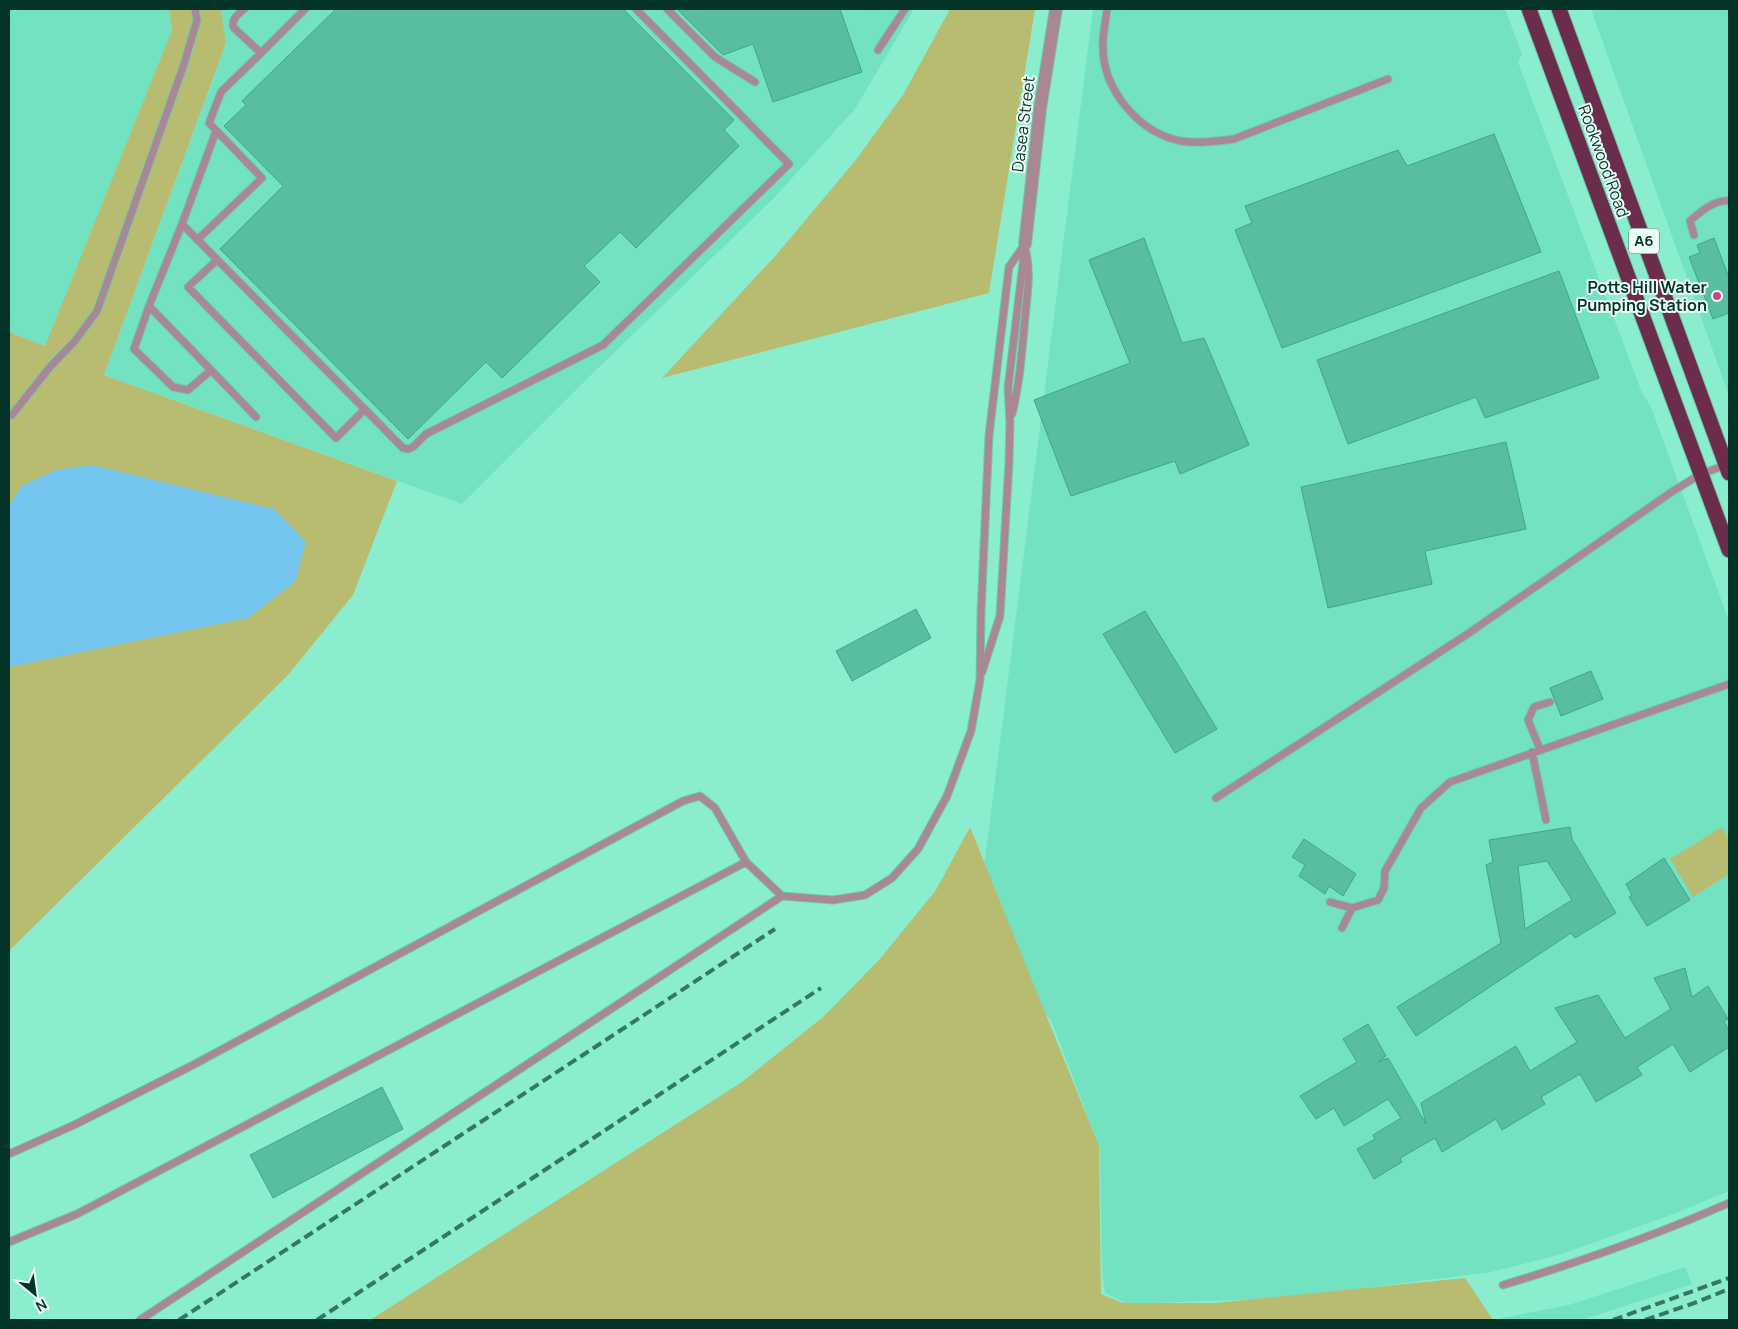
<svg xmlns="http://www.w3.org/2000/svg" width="1738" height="1329" viewBox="0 0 1738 1329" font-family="Manrope,sans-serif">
	<rect width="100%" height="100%" fill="#8aeece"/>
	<path fill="#72e2c1" d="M 9,9 L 169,9 L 172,30 L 45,346 L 9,332 Z
		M 221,9 L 914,9 L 855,109 L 774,198 L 594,372 L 462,504 L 104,375 L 226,44 Z
		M 1093,9 L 1505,9 L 1522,54 L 1518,62 L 1642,393 L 1651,407 L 1729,621 L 1729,1191 L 1676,1213 L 1562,1254 L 1491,1272 L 1286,1298 L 1128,1304 L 1105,1293 L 1102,1271 L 1100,1149 L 1051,1020 L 976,931 Z
		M 1591,9 L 1729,9 L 1729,396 Z
		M 1685,1267 L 1692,1284 L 1582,1320 L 1492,1320 L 1569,1305 Z"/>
	<path fill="#b7bc71" d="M 169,9 L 221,9 L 226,43 L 104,375 L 397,481 L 353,595 L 288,675 L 9,951 L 9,332 L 45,346 L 172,30 Z
		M 950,9 L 1035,9 L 989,293 L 662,378 L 777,254 L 855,161 L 903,95 Z
		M 970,827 L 1099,1146 L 1101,1294 L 1123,1303 L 1215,1303 L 1465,1278 L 1493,1320 L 370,1320 L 742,1082 L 823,1017 L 879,960 L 936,890 Z
		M 1722,827 L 1729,840 L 1729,874 L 1693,897 L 1670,859 Z"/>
	<path fill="#73c5ed" d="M 92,465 L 274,509 L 306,542 L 295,582 L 248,618 L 9,667 L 9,506 L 21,486 L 56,470 Z"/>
	<path fill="#59bea1" stroke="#3ea689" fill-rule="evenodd" d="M 336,9 L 623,9 L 734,120 L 724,130 L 739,146 L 636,248 L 620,232 L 584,266 L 600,282 L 502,378 L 486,362 L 408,439 L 220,249 L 283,186 L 224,126 L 246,105 L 242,101 Z
		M 677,9 L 840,9 L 862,72 L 773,102 L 753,44 L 723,55 Z
		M 1494,134 L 1541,252 L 1282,348 L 1235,230 L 1252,223 L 1245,206 L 1398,150 L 1407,166 Z
		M 1144,238 L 1182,343 L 1204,338 L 1249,445 L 1180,474 L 1175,461 L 1071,496 L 1034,400 L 1130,363 L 1089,260 Z
		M 1714,238 L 1729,278 L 1729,313 L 1713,319 L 1689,257 L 1700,253 L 1697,245 Z
		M 1559,271 L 1599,378 L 1485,418 L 1476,397 L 1348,444 L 1317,360 Z
		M 1506,442 L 1526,529 L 1425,551 L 1432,584 L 1328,608 L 1301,487 Z
		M 916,609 L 931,638 L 852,681 L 836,651 Z
		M 1145,611 L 1217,729 L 1175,753 L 1103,634 Z
		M 1591,671 L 1603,699 L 1561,716 L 1550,688 Z
		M 1570,827 L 1572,839 L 1616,913 L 1575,938 L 1571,933 L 1416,1036 L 1397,1007 L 1501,943 L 1486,865 L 1493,862 L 1489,840 ZM 1547,861 L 1572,900 L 1525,929 L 1518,866 Z
		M 1304,839 L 1356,874 L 1343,896 L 1329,886 L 1325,894 L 1299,876 L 1305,865 L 1292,857 Z
		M 1664,858 L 1690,900 L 1647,926 L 1629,897 L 1632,895 L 1626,884 Z
		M 1685,968 L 1692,997 L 1708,986 L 1728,1019 L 1724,1021 L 1729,1031 L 1729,1047 L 1690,1072 L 1673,1044 L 1637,1067 L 1642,1075 L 1596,1102 L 1580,1074 L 1541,1097 L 1545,1104 L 1502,1130 L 1496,1119 L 1442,1152 L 1435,1138 L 1400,1158 L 1402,1162 L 1374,1179 L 1357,1149 L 1375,1139 L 1373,1135 L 1401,1118 L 1388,1099 L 1344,1126 L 1334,1108 L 1316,1119 L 1300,1096 L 1357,1062 L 1343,1039 L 1368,1024 L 1386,1056 L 1378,1062 L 1388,1058 L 1426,1124 L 1421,1103 L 1516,1046 L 1530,1071 L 1577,1042 L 1555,1008 L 1598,995 L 1625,1038 L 1671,1009 L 1654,978 Z
		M 382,1087 L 403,1129 L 273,1198 L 250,1155 Z"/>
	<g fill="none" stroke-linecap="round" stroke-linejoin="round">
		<defs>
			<path id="lane" d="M 244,9 C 239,14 230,19 234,28 L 261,53 L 305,9
				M 667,9 L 715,57 L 755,82
				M 1107,9 C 1106,21 1102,35 1103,47 C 1103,90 1139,133 1181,141 C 1198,144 1217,141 1234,139 L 1388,79
				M 878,50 L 905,9
				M 216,131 L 182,224 L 403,448 L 408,449 L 413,447 L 426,434 L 603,345 L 789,164 L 636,9
				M 1694,235 L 1690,221 C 1700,212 1715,199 1729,201
				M 197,240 L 262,178 L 209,123 L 221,92 L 261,53
				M 217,260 L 188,287 L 336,438 L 365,409
				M 149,306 L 211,370 L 188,390 L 173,387 L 134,349 L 149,306 L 182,224
				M 211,370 L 256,417
				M 1012,414 C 1020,382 1022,350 1025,318 C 1027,295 1031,274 1026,252
				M 12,415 L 49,368 L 74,342 L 97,311 L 184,64 L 197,20 L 195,9
				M 982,672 L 1000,616 L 1009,462 L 1010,422 L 1008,388 L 1025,247
				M 1540,749 L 1528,720 L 1534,707 L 1550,702
				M 1532,752 L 1546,820
				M 1216,798 L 1469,633 L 1673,491 L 1701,474 L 1726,465
				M 1330,902 L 1352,908
				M 1342,928 L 1352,908 L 1378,900 L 1384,888 L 1385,871 L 1421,808 L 1450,782 L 1729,684
				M 9,1154 L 74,1125 L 193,1065 L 683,801 L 700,796 L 715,808 L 746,862
				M 9,1242 L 77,1214 L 746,862 L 782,896
				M 1503,1285 C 1580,1262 1656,1235 1729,1203
				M 140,1320 L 782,896 L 833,900 L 865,895 L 892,878 L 918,849 L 947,796 L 971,731 L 980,680 L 981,612 L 989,435 L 1009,267 L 1025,244"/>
			<path id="street" d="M 1025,244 L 1040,109 L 1056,9"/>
			<path id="highway" d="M 1529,9 L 1729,550
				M 1559,9 L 1729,473"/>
		</defs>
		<use href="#lane" stroke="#6fc9ad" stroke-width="9"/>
		<use href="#street" stroke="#6fc9ad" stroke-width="14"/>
		<use href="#highway" stroke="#6fc9ad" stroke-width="17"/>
		<use href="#lane" stroke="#a98795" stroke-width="7"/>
		<use href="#street" stroke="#a98795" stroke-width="12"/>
		<use href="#highway" stroke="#6c2c4c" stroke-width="15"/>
		<path stroke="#347763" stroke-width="4" stroke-dasharray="10 5" stroke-linecap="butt" d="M 179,1320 L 775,929
			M 317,1320 L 821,988
			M 1613,1320 L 1729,1278
			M 1645,1320 L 1697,1302 L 1729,1289"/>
	</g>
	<circle fill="#c9458a" stroke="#ebfdf6" stroke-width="2" cx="1717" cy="296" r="5"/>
	<g text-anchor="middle" stroke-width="4" stroke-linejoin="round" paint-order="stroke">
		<rect fill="#ebfdf6" stroke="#497065" stroke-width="1" x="1629" y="228.5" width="30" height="25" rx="4"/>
		<g font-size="15" font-weight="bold" fill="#043327">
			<text x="1644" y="246">A6</text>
		</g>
		<g font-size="16" fill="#043327" stroke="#ebfdf6">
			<text transform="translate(1023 124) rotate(-83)" y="6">Dasea Street</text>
			<text transform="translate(1604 161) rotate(70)" y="6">Rookwood Road</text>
		</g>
		<g font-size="16" font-weight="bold" fill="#043327" stroke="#ebfdf6" text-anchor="end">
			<text x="1707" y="293">Potts Hill Water<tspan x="1707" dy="18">Pumping Station</tspan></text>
		</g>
	</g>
	<rect width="1738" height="1329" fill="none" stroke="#043327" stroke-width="20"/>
	<g transform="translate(35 1294) rotate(151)" stroke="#ebfdf6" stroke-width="4" paint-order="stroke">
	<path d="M0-4L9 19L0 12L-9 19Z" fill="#043327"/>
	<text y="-8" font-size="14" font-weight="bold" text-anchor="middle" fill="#043327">N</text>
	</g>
</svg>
